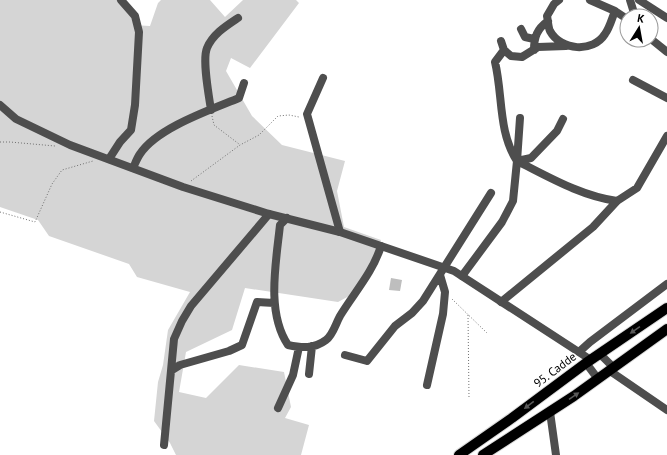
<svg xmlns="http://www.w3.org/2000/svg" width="667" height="455" viewBox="0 0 667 455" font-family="'PT Sans',sans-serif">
	<rect width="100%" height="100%" fill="#fff"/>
	<path fill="#d5d5d5" d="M 0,0 L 124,0 L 134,11 L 133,25 L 150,26 L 158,3 L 161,0 L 210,0 L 225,17 L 243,0 L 296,0 L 299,3 L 250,68 L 231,58 L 226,71 L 252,116 L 282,145 L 345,161 L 337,191 L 344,227 L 381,240 L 374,258 L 351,295 L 338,302 L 245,288 L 232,330 L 186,352 L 179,392 L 206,398 L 239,365 L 284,372 L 291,407 L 285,418 L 309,425 L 301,455 L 176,455 L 170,443 L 154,421 L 158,382 L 163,365 L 168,330 L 190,292 L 137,277 L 129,264 L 49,236 L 38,220 L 0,207 Z"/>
	<path fill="#bebebe" d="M 391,278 L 402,280 L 400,291 L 389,290 Z"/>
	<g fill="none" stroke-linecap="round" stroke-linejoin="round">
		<defs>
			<path id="primary" d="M 459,455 L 512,418 L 586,363 L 667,308
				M 483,455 L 574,396 L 667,329"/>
		</defs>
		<use href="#primary" stroke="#dbdbdb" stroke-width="12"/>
		<path stroke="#707070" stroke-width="1" stroke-dasharray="1 2" stroke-linecap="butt" d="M 212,116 L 214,125 L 239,144
			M 0,142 L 10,142 L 55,146
			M 191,181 L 240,145 L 259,135 L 278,116 L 289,115 L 299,117
			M 0,212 L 35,222 L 52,184 L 62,170 L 93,161
			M 452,299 L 487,333
			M 468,315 L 469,398"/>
		<path stroke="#4e4e4e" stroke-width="8" d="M 559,0 L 554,4 L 547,16 C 548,20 548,27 550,31 C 561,51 593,53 605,34 C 610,27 612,18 615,11
			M 590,0 L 615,11 L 627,19
			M 630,0 L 635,16
			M 639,0 L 667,18
			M 521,29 L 525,37 L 534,39
			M 651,39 L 667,52
			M 501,41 L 504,50 L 511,56 L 522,57 L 538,47 L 566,46
			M 504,50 L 495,62 C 503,95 498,132 517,161
			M 534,50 C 534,37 537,29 548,21
			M 323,78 L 307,114 L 340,232
			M 633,80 L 667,98
			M 211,110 C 209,96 202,60 207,48 C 213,34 226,26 238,18
			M 109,159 L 120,142 L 131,130 L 135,105 L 139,32 L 135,16 L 121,0
			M 517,161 L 531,158 L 557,131 L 563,119
			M 517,161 L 520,118
			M 133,168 C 135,164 137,158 140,154 C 157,128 210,110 239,98 L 244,83
			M 287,218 L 280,225 C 276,263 266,312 288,345 C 302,348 314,349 326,340 C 333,335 336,323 340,316 C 354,293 373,272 381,246
			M 462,276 L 502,222 L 513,201 L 517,161 C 549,177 581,196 617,201
			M 501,302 L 593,227 L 617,201 L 637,188 L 667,136
			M 580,351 L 590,342 L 667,284
			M 345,355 L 367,361 L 395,326 L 412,313 L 423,301 L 491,193
			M 172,370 L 180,365 L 229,351 L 242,345 L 257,302 L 274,303
			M 610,371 L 667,410
			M 309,374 L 312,346
			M 427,385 L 443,314 L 445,292 L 440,275
			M 278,408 L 293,375 L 299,347
			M 550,412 L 556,455
			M 164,445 L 174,339 L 182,321 L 191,306 L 269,214"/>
		<path stroke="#4e4e4e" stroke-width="8" d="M 0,105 L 16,119 L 70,145 L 183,187 L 269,214 L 340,232 L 454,271 L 591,360
			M 600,354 L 614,368
			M 586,363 L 598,379"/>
		<use href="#primary" stroke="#000" stroke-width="10"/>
	</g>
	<defs><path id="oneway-solid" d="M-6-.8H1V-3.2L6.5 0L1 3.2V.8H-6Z"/></defs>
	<g fill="#595959">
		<use href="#oneway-solid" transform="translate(635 330) rotate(145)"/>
		<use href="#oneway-solid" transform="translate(574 396) rotate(-34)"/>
		<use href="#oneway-solid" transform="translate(529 405) rotate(143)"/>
	</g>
	<g text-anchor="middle" stroke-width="3" stroke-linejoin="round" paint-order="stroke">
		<g font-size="12" fill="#000" stroke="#fff">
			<text transform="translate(555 370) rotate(-37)" y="4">95. Cadde</text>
		</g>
	</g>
	<g transform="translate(639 28) rotate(11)"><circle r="19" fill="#ffffff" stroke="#999999"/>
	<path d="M0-3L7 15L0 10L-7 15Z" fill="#000000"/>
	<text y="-6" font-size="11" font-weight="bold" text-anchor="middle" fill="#000000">K</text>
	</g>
</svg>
